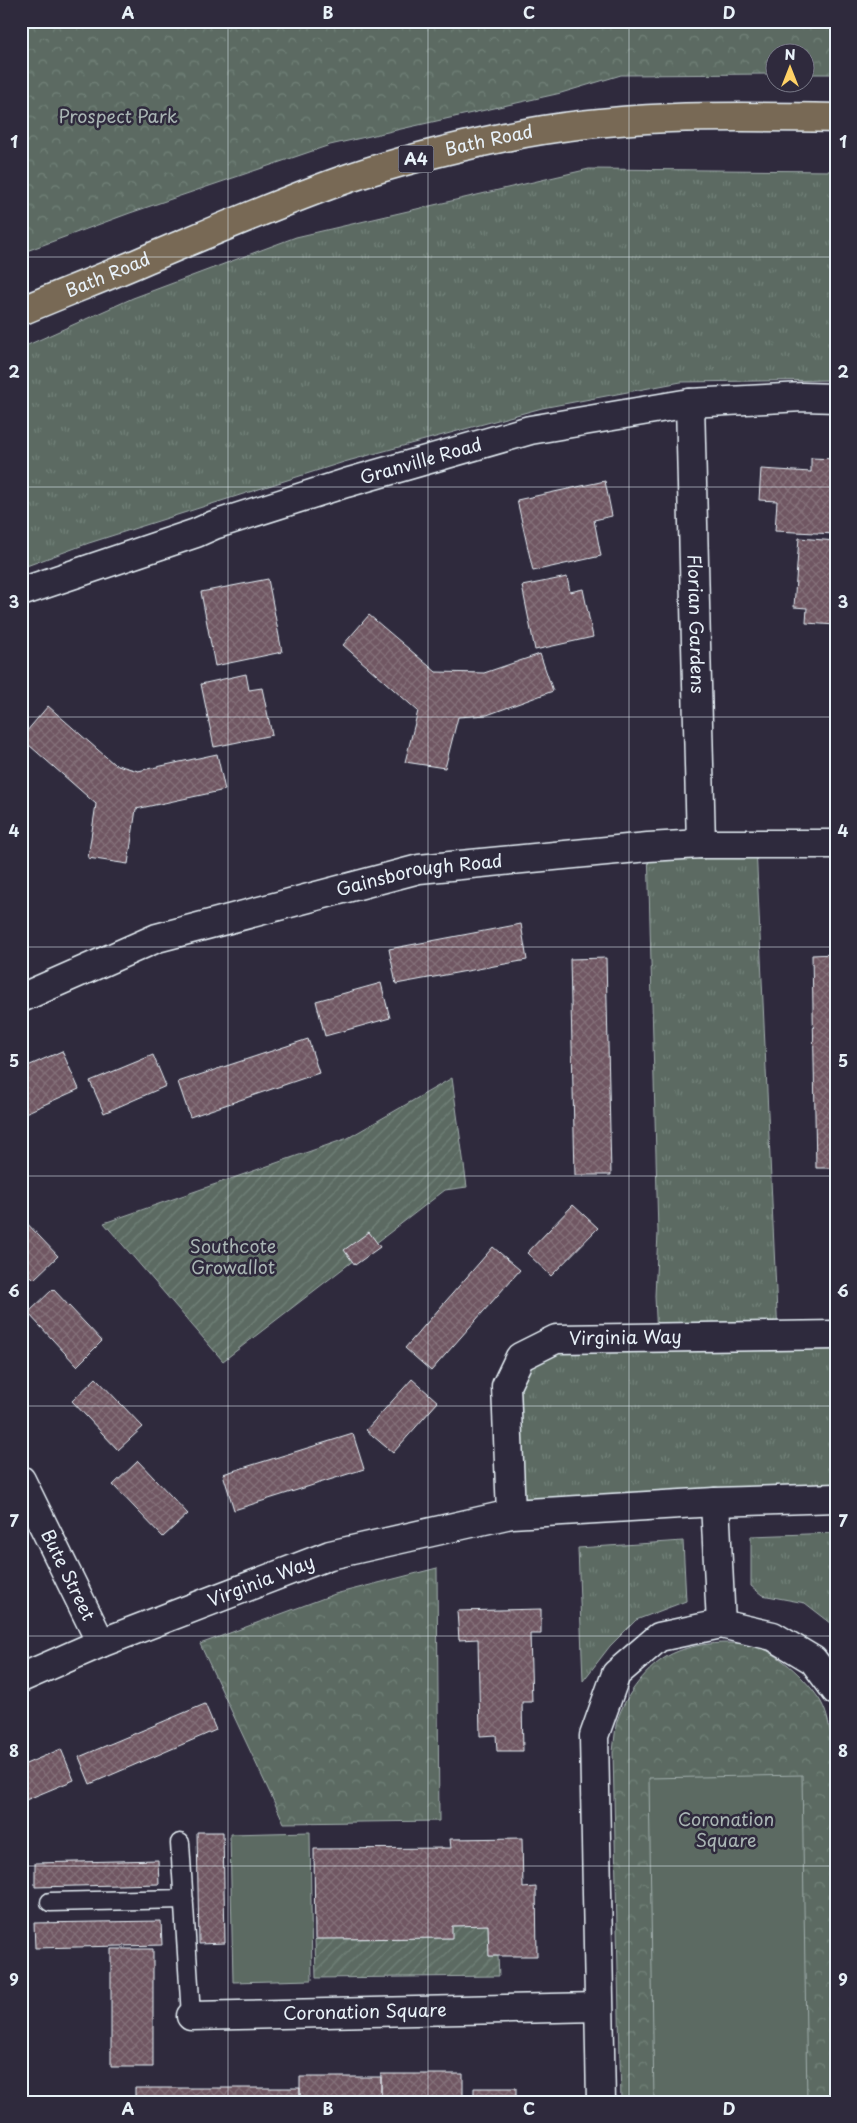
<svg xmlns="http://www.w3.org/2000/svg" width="857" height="2123" viewBox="0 0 857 2123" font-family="'Playpen Sans',sans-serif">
	<defs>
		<pattern id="grass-tufts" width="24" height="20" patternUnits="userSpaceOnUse" patternTransform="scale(1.25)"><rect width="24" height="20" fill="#5b6b62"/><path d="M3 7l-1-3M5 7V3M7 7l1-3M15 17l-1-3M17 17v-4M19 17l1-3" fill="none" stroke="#738179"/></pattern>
		<pattern id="park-crowns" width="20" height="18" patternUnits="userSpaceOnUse" patternTransform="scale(1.25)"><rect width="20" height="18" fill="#5b6b62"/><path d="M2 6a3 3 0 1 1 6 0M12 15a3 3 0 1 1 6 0" fill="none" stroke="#738179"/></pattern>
		<pattern id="garden-furrows" width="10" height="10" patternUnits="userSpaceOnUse" patternTransform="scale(1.25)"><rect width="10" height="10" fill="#5b6b62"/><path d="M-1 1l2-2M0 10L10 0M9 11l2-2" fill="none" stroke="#738179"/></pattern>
		<pattern id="building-cross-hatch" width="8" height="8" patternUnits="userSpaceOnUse" patternTransform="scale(1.25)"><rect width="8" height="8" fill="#6f5762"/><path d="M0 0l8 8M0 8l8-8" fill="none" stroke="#847079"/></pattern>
	</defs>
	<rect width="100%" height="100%" fill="#2f2a3d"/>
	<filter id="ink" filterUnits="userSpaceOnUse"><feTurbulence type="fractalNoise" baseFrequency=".02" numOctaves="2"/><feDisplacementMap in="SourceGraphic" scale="10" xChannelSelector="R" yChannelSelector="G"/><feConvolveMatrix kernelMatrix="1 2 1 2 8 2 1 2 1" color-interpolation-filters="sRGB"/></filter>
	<g filter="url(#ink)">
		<path fill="url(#grass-tufts)" stroke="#a2aead" d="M 589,169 L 836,171 L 836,380 L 681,382 L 542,408 L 344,462 L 89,543 L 21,568 L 21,348 L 133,298 L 296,237 Z
			M 756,846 L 778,1336 L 836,1335 L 836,1498 L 511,1514 L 520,1357 L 657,1338 L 655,1296 L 658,1233 L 648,847 Z
			M 836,1533 L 836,1627 L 805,1603 L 762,1595 L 751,1586 L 751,1536 Z
			M 683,1541 L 686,1601 L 636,1620 L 610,1646 L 583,1681 L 578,1548 Z"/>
		<path fill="url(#park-crowns)" stroke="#a2aead" d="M 21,21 L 836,21 L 836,74 L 805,74 L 804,52 L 774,52 L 774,74 L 621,75 L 561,93 L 330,145 L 130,213 L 21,253 Z
			M 437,1568 L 439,1821 L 284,1823 L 200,1644 L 335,1594 Z
			M 722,1643 C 734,1643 747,1643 759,1647 C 781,1655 809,1682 821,1702 C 835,1726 833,1775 834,1803 C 838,1902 836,2002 836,2102 L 621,2102 L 613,1752 C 614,1743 615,1734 616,1725 C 622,1700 644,1670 666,1657 C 683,1647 702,1644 722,1643 Z"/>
		<path fill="url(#garden-furrows)" stroke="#a2aead" d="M 452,1078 L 467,1187 L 445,1190 L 223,1361 L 104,1223 L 348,1138 Z
			M 488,1925 L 489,1956 L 498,1956 L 499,1976 L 316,1978 L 315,1939 L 451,1938 L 452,1926 Z"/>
		<path fill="#5b6b62" stroke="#a2aead" d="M 802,1775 L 807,2102 L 654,2102 L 649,1778 Z
			M 310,1832 L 312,1980 L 233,1982 L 230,1834 Z"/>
		<path fill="url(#building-cross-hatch)" stroke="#e8f1f8" d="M 811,458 L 836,459 L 836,534 L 775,531 L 777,501 L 759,500 L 761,469 L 811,472 Z
			M 605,481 L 612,516 L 594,520 L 601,556 L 533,571 L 517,500 Z
			M 799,538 L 836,541 L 836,625 L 806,623 L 807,608 L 794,607 Z
			M 567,577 L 570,592 L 583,589 L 593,637 L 535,650 L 522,586 Z
			M 268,579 L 282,652 L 215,666 L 201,592 Z
			M 369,615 L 436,672 L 484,673 L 540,654 L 553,691 L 487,715 L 458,717 L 445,768 L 405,762 L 418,711 L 343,645 Z
			M 246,674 L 249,690 L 262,688 L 272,735 L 214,747 L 201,684 Z
			M 48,706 L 114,764 L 138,771 L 217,754 L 225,790 L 136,809 L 128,864 L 88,858 L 96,804 L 21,738 Z
			M 521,924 L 527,960 L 396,984 L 389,949 Z
			M 836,954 L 836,1168 L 816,1168 L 812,955 Z
			M 606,958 L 611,1175 L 575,1175 L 570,959 Z
			M 381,983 L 390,1018 L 325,1036 L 316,1001 Z
			M 308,1039 L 319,1073 L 190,1117 L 178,1082 Z
			M 62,1051 L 79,1089 L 21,1115 L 21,1069 Z
			M 153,1055 L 166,1086 L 104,1113 L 90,1081 Z
			M 573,1205 L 598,1228 L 551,1276 L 527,1253 Z
			M 21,1217 L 58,1256 L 34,1279 L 21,1266 Z
			M 369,1232 L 380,1247 L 355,1265 L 344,1250 Z
			M 493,1247 L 520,1270 L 431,1371 L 405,1348 Z
			M 53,1289 L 102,1341 L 77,1366 L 28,1313 Z
			M 96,1378 L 143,1427 L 118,1450 L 72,1401 Z
			M 412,1379 L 438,1402 L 393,1453 L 366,1430 Z
			M 353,1434 L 364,1469 L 234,1510 L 223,1474 Z
			M 138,1461 L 188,1514 L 163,1537 L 113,1485 Z
			M 541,1609 L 541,1634 L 530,1634 L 532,1702 L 522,1702 L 523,1751 L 497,1751 L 496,1735 L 480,1736 L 478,1639 L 459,1640 L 457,1611 Z
			M 205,1704 L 216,1730 L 90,1784 L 79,1757 Z
			M 61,1749 L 74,1780 L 21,1802 L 21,1766 Z
			M 197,1832 L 223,1832 L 225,1943 L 199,1944 Z
			M 522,1838 L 523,1888 L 536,1887 L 537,1956 L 489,1956 L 488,1925 L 452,1926 L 452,1938 L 315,1939 L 314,1849 L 451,1848 L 450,1839 Z
			M 158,1860 L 159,1884 L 35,1887 L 35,1863 Z
			M 161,1921 L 162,1945 L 35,1948 L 34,1923 Z
			M 111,1949 L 153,1949 L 153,2067 L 111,2067 Z
			M 381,2074 L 463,2074 L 463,2102 L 381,2102 Z
			M 300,2077 L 381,2077 L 381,2102 L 300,2102 Z
			M 135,2088 L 300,2088 L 300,2102 L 135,2102 Z
			M 474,2088 L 516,2088 L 516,2102 L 474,2102 Z"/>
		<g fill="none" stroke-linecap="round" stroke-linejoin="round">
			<defs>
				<path id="lane" d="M 180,1843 L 191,2016
					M 50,1902 L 184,1899"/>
				<g id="street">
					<path id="s1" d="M 690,403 L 701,844"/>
					<path id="s2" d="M 21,592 L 196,533 L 214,525 L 346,483 L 530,430 L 690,403 L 803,397 L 836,398"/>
					<path id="s3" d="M 21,998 L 157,938 L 419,869 L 648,847 L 701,844 L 836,844"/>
					<path id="s4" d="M 21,1480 L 101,1643"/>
					<path d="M 715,1502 L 721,1624"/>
					<path id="s5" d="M 511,1514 L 506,1386 L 520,1357 L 556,1339 L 836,1335"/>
					<path id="s6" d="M 21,1678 L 101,1643 L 330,1555 L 511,1514 L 715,1502 L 836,1498"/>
					<path id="s7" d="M 191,2016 L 598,2007"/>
					<path d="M 601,2102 L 594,1736 L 616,1674 L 659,1637 L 721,1624 L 773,1636 L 813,1660 L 836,1691"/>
				</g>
				<g id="primary">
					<path id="s8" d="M 21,311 C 63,293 106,277 147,259 C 214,231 280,202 349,178 C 399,161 453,148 505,137 C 613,114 726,116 836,118"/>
				</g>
			</defs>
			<use href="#lane" stroke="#e8f1f8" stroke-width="21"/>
			<use href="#street" stroke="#e8f1f8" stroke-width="31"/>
			<use href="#primary" stroke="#e8f1f8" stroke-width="31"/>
			<use href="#lane" stroke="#2f2a3d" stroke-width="18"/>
			<use href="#street" stroke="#2f2a3d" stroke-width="28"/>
			<use href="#primary" stroke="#786954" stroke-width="28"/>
		</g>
	</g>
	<path fill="none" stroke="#e8f1f8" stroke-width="1" stroke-opacity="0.55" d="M 228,21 L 228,2102M 428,21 L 428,2102M 629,21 L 629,2102M 21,257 L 836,257M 21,487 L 836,487M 21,717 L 836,717M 21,947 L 836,947M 21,1176 L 836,1176M 21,1406 L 836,1406M 21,1636 L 836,1636M 21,1866 L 836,1866"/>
	<g text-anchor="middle" stroke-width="5" stroke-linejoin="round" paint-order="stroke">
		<rect fill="#2f2a3d" stroke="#b0b5c0" stroke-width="1" x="398.5" y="145.5" width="35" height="27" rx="4"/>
		<g font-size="16" font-weight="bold" fill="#e8f1f8">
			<text x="416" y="165">A4</text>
		</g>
		<g font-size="18" fill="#a9b5b4" stroke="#2f2a3d">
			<text x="118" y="123">Prospect Park</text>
			<text x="233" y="1253">Southcote<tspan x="233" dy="21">Growallot</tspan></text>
			<text x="726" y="1826">Coronation<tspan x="726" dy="21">Square</tspan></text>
		</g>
		<g font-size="18" fill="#e8f1f8" stroke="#2f2a3d">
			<text dy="6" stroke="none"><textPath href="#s8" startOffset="499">Bath Road</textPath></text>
			<text dy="6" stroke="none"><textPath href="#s8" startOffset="94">Bath Road</textPath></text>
			<text dy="6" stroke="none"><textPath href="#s2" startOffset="421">Granville Road</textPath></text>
			<text dy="6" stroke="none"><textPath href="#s1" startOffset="221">Florian Gardens</textPath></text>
			<text dy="6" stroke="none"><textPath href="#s3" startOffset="419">Gainsborough Road</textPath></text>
			<text dy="6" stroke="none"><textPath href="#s5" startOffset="270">Virginia Way</textPath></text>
			<text dy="6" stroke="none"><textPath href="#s4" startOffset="106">Bute Street</textPath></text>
			<text dy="6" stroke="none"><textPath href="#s6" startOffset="259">Virginia Way</textPath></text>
			<text dy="6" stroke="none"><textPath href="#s7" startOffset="174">Coronation Square</textPath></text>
		</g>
	</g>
	<rect width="857" height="2123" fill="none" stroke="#2f2a3d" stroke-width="55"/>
	<g transform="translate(790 68)"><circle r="24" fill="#2f2a3d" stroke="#797a88"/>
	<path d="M0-4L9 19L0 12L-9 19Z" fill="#ffd166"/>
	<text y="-8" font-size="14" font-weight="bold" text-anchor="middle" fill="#e8f1f8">N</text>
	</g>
	<rect x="28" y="28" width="802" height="2068" fill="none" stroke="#e8f1f8" stroke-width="2"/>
	<g font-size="16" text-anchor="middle" font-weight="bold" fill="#e8f1f8">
		<text x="128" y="19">A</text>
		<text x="328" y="19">B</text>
		<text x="529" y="19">C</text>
		<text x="729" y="19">D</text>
		<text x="14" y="148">1</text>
		<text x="843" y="148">1</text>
		<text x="14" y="378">2</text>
		<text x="843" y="378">2</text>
		<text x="14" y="608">3</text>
		<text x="843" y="608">3</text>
		<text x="14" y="837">4</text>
		<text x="843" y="837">4</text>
		<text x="14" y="1067">5</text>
		<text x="843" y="1067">5</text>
		<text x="14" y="1297">6</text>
		<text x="843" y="1297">6</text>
		<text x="14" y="1527">7</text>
		<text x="843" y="1527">7</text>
		<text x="14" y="1757">8</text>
		<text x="843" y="1757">8</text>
		<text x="14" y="1986">9</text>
		<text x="843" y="1986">9</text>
		<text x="128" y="2115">A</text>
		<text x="328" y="2115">B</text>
		<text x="529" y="2115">C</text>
		<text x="729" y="2115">D</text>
	</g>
</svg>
